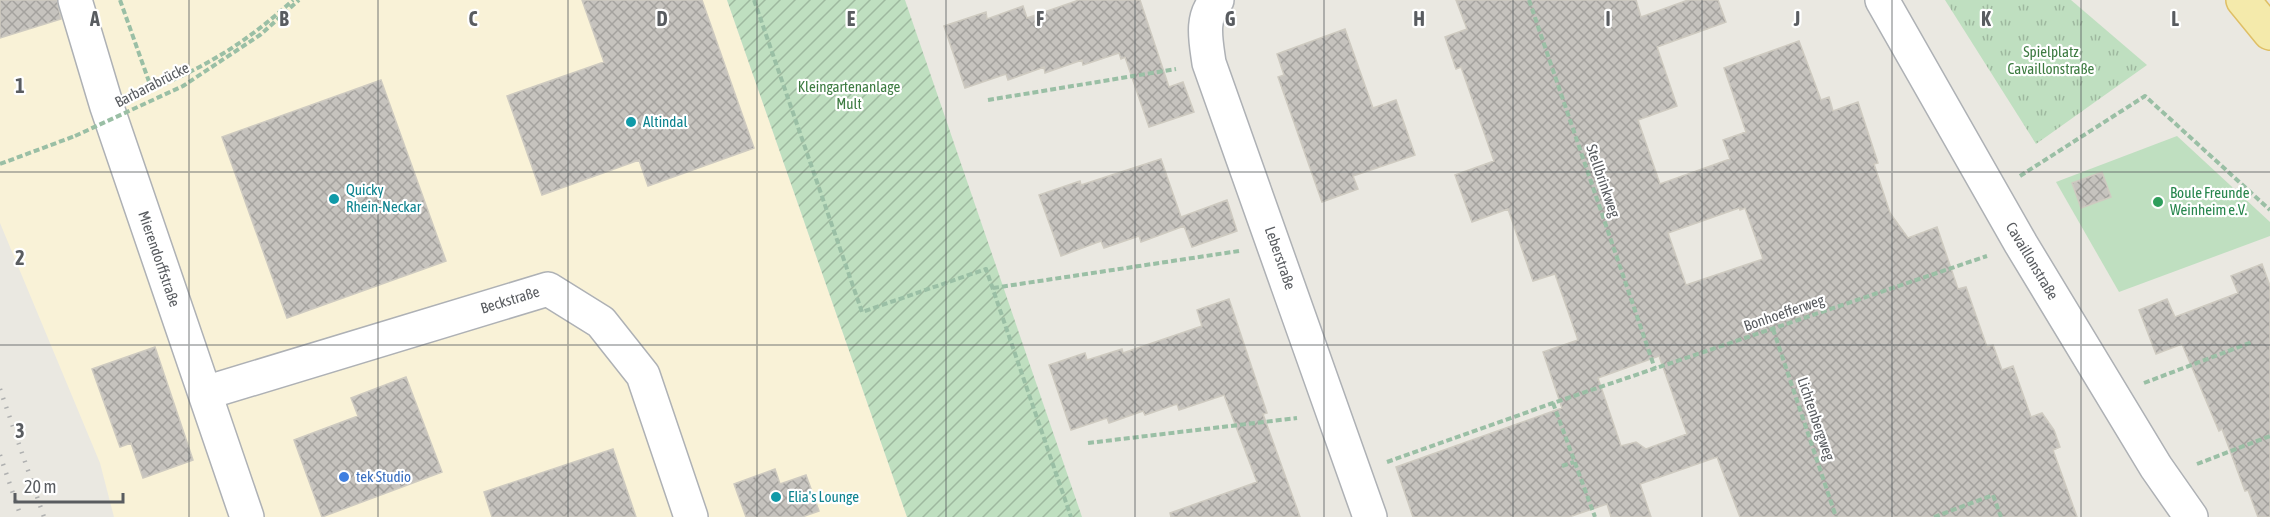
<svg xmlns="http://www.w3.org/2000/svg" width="2270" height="517" viewBox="0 0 2270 517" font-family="'Asap Condensed',sans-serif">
	<defs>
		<pattern id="grass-tufts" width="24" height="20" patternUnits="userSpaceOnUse" patternTransform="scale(1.5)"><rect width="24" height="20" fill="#bfdfc0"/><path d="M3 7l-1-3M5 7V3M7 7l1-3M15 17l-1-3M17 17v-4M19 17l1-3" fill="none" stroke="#9eb89f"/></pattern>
		<pattern id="garden-furrows" width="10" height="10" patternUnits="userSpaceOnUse" patternTransform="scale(1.5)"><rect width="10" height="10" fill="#bfdfc0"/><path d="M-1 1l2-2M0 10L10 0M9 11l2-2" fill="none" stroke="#9eb89f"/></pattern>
		<pattern id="building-cross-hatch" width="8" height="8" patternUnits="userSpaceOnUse" patternTransform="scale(1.5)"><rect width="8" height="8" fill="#c6c3be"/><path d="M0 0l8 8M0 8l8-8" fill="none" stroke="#a4a29e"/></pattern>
	</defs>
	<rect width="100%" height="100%" fill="#eae8e1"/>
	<path fill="#f9f2d7" d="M 0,0 L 727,0 L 907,517 L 114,517 L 100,463 L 0,223 Z"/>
	<path fill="url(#grass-tufts)" d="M 1945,0 L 2071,0 L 2147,65 L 2036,144 Z"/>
	<path fill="url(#garden-furrows)" d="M 727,0 L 905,0 L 1082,517 L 907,517 Z"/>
	<path fill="#bfdfc0" d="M 2177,136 L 2270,222 L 2270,236 L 2119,292 L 2056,182 Z"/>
	<path fill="url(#building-cross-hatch)" stroke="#cecac0" stroke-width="1.5" fill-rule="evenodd" d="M 0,0 L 57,0 L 61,19 L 0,38 Z
		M 582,0 L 702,0 L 754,148 L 648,186 L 639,160 L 542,195 L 507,96 L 604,62 Z
		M 1079,0 L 1140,0 L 1169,87 L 1183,82 L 1194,112 L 1149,127 L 1125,57 L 1121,59 L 1119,53 L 1083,65 L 1082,60 L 1045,73 L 1044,67 L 1008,80 L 1006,74 L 965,88 L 944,26 L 986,12 L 987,19 L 1023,6 L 1027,18 Z
		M 1456,0 L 1636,0 L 1641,17 L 1688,0 L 1718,0 L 1726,22 L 1657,47 L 1677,106 L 1638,120 L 1660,184 L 1730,159 L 1723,140 L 1746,132 L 1724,68 L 1799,41 L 1821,100 L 1829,97 L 1833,111 L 1858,102 L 1878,163 L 1874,164 L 1890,213 L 1908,238 L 1937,227 L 1958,289 L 1966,287 L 1987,347 L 1993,345 L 2002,370 L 2013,366 L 2031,417 L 2042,413 L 2054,430 L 2060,447 L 2053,450 L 2077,517 L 1740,517 L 1717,457 L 1640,484 L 1651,517 L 1611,517 L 1607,504 L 1569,517 L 1413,517 L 1396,467 L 1562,408 L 1543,352 L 1578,340 L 1555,274 L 1533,281 L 1508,209 L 1472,222 L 1455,175 L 1494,161 L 1461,67 L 1456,69 L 1445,37 L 1467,29 ZM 1739,208 L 1740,210 L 1745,208 L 1763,259 L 1686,285 L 1668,233 ZM 1659,356 L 1687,434 L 1646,449 L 1636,442 L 1621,446 L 1598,378 Z
		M 1345,29 L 1373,108 L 1396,100 L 1415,155 L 1353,176 L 1358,189 L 1322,202 L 1278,77 L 1284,75 L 1277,54 Z
		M 381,80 L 446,261 L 287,318 L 222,137 Z
		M 1161,159 L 1181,217 L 1227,200 L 1237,231 L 1192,247 L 1184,226 L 1141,242 L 1139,236 L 1104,248 L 1101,241 L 1061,256 L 1039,195 L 1080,181 L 1081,185 Z
		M 2102,172 L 2111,197 L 2081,208 L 2072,183 Z
		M 2262,264 L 2270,286 L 2270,517 L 2258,517 L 2248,490 L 2245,491 L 2222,429 L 2219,431 L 2182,344 L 2156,354 L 2139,310 L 2167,299 L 2175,317 L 2238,293 L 2231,276 Z
		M 1229,299 L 1267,413 L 1263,414 L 1300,517 L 1171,517 L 1170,513 L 1257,482 L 1224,395 L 1179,410 L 1177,404 L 1145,415 L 1143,411 L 1109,423 L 1107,418 L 1071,430 L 1049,365 L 1085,353 L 1087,360 L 1122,349 L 1123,353 L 1202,326 L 1197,310 Z
		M 155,347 L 193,460 L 143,478 L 131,443 L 120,447 L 92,369 Z
		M 406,377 L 442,472 L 322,517 L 294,440 L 358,416 L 351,398 Z
		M 613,449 L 636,517 L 492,517 L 484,492 Z
		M 775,469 L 780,484 L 806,475 L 819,511 L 802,517 L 746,517 L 734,484 Z"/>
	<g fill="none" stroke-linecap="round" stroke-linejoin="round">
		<defs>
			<path id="street" d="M 75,0 L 107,107 L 247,517
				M 1217,0 C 1200,17 1206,41 1209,63 L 1370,517
				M 1882,0 L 2021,244 L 2156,467 L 2191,517
				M 205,393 L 548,289 L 601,322 L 643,375 L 691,517"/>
			<path id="primary" d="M 2243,0 L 2270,33"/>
		</defs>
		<use href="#street" stroke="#aeb1b5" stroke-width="36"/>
		<use href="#primary" stroke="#dfbf65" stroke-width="36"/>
		<path stroke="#9abfa5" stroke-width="4" stroke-dasharray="6 3" stroke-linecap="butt" d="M 120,0 L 152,90
			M 754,0 L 862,312 L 986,269 L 1071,517
			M 1529,0 L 1655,369
			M 139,94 C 201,70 244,45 293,0
			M 988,100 L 1176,69
			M 0,164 L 75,136
			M 2020,176 L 2145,96 L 2270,210
			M 993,288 L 1239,251
			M 1773,329 L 1836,517
			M 2144,383 L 2252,342
			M 1553,403 L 1595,517
			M 1088,443 L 1297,418
			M 1387,462 L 1553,403 L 1987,256
			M 2197,464 L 2270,436
			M 1562,466 L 1574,462
			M 1934,517 L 1993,495 L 2001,517"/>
		<use href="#street" stroke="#fff" stroke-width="33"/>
		<use href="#primary" stroke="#f4eaab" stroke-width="33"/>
		<path stroke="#afb0b0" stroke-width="4.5" stroke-dasharray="1.5 8" stroke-linecap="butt" d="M 0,389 L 44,517
			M 0,455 L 21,517"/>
		<path stroke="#9abfa5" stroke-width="4" stroke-dasharray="6 3" stroke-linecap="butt" d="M 75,136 L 183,86 L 260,35 L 299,0"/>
	</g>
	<path fill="none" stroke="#595c60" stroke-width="1.5" stroke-opacity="0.55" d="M 189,0 L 189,517M 378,0 L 378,517M 568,0 L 568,517M 757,0 L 757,517M 946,0 L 946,517M 1135,0 L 1135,517M 1324,0 L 1324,517M 1513,0 L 1513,517M 1702,0 L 1702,517M 1892,0 L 1892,517M 2081,0 L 2081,517M 0,172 L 2270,172M 0,345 L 2270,345"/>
	<g fill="#0f9aa8" stroke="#fff" stroke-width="2">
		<circle cx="631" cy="122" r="6"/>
		<circle cx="334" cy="199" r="6"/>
		<circle cx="776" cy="497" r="6"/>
	</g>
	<circle fill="#2e9e5b" stroke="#fff" stroke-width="2" cx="2158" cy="202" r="6"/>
	<circle fill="#3f7fe0" stroke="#fff" stroke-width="2" cx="344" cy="477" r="6"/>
	<g text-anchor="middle" stroke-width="4.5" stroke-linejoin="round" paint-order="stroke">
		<g font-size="15" fill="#3d7b41" stroke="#fff">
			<text x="2051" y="57">Spielplatz<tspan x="2051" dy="17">Cavaillonstraße</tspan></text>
			<text x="849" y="92">Kleingartenanlage<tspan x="849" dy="17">Mult</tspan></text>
		</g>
		<g font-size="15" fill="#595c60" stroke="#fff">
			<text transform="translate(152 85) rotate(-27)" y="5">Barbarabrücke</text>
			<text transform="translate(1603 181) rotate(71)" y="5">Stellbrinkweg</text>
			<text transform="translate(1280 258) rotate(71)" y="5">Leberstraße</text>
			<text transform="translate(159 259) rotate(71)" y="5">Mierendorffstraße</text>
			<text transform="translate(2032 261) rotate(59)" y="5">Cavaillonstraße</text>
			<text transform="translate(510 300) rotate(-17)" y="5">Beckstraße</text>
			<text transform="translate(1784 313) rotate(-19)" y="5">Bonhoefferweg</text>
			<text transform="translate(1816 419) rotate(71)" y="5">Lichtenbergweg</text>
		</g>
		<g font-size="15" fill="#0d838f" stroke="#fff" text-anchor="start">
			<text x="643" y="127">Altindal</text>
			<text x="346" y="195">Quicky<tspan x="346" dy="17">Rhein-Neckar</tspan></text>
			<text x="788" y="502">Elia's Lounge</text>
		</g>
		<g font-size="15" fill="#27864d" stroke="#fff" text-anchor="start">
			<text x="2170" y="198">Boule Freunde<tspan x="2170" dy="17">Weinheim e.V.</tspan></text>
		</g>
		<g font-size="15" fill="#366cbe" stroke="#fff" text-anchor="start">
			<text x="356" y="482">tek Studio</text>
		</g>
	</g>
	<g font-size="20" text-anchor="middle" font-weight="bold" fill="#595c60" stroke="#fff" stroke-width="4.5" stroke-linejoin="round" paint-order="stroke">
		<text x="95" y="26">A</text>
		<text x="284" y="26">B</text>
		<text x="473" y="26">C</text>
		<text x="662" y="26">D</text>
		<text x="851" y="26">E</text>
		<text x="1040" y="26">F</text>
		<text x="1230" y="26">G</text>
		<text x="1419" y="26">H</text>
		<text x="1608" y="26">I</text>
		<text x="1797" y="26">J</text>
		<text x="1986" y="26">K</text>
		<text x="2175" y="26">L</text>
		<text x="20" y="93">1</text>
		<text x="20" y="265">2</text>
		<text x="20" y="438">3</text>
	</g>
	<path d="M15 493v9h108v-9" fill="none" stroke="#595c60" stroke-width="3"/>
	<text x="24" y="493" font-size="18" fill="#595c60" stroke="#ffffff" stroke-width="4.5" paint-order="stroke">20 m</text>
</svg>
